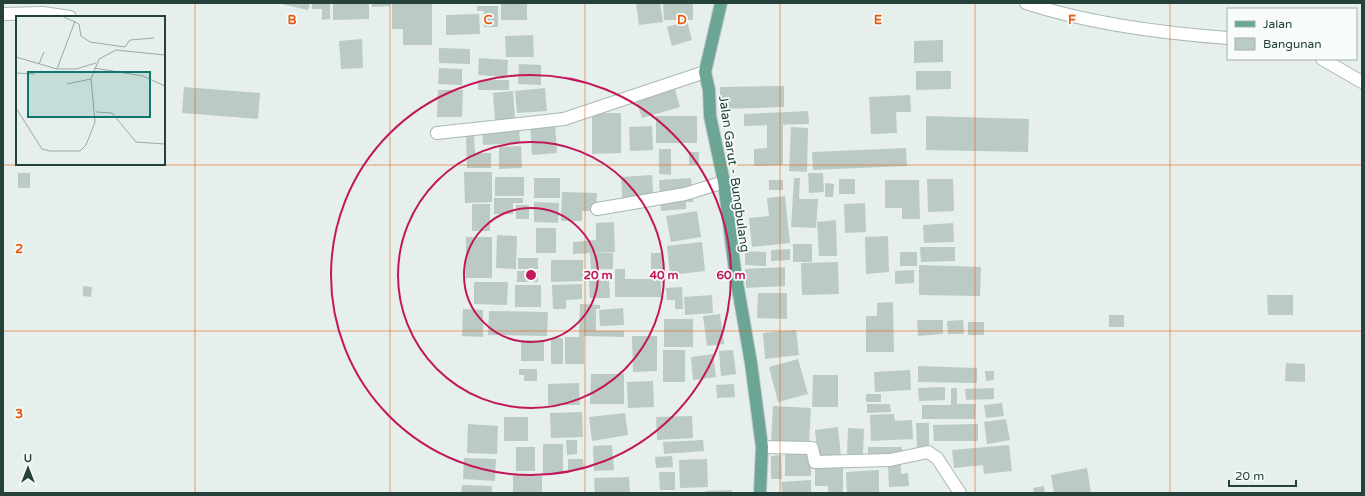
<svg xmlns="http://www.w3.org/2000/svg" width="1365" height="496" viewBox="0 0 1365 496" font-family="'Varela Round',sans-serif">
	<rect width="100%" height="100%" fill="#e6efeb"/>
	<path fill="#bbcac4" d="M 277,3 L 310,3 L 308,10 Z
		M 312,3 L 330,3 L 330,19 L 322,20 L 322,9 L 312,9 Z
		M 333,3 L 369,3 L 369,19 L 333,20 Z
		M 372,3 L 390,3 L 390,6 L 372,7 Z
		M 392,3 L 432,3 L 432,45 L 403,45 L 403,29 L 392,29 Z
		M 501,3 L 527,3 L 527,20 L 501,20 Z
		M 636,3 L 660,3 L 663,22 L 639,25 Z
		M 663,3 L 693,3 L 693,20 L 664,20 Z
		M 477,6 L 498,6 L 498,27 L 484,27 L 484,11 L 477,11 Z
		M 479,14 L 480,34 L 446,35 L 446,15 Z
		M 687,21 L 692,40 L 672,46 L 667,27 Z
		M 533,35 L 534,57 L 506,57 L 505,36 Z
		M 362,39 L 363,68 L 341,69 L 339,41 Z
		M 943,40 L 943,62 L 914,63 L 914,41 Z
		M 439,48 L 470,49 L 470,64 L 439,63 Z
		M 479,58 L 508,60 L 507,77 L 478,75 Z
		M 519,64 L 541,65 L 541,85 L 518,84 Z
		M 439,68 L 462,69 L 462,85 L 438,84 Z
		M 916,71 L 951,71 L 951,89 L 916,90 Z
		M 478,80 L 509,80 L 509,90 L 478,90 Z
		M 674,86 L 680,107 L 642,118 L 635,97 Z
		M 784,86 L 784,107 L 720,109 L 720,87 Z
		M 184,87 L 260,93 L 258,119 L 182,113 Z
		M 545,88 L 547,111 L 517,113 L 515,91 Z
		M 438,90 L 463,90 L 462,117 L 437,117 Z
		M 513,91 L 515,119 L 495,121 L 493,93 Z
		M 910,95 L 911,112 L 896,112 L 897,133 L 871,134 L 869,97 Z
		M 808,111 L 809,124 L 768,125 L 783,125 L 783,165 L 754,166 L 754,149 L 767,148 L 767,125 L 744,126 L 744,114 Z
		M 592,113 L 621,113 L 621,153 L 592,154 Z
		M 656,116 L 697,116 L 697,143 L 656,143 Z
		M 926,116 L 1029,119 L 1028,152 L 926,150 Z
		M 555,122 L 557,153 L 532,155 L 530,124 Z
		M 652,126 L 653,150 L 630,151 L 629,127 Z
		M 519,127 L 520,143 L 483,145 L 482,129 Z
		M 791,127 L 808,128 L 807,172 L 789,171 Z
		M 466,136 L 474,136 L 475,153 L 491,153 L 491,168 L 467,168 Z
		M 521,146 L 522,168 L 499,169 L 499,147 Z
		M 906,148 L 907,166 L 813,170 L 812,152 Z
		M 659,149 L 671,149 L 671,175 L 659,174 Z
		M 689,152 L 699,152 L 699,165 L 689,165 Z
		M 464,172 L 492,172 L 492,202 L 465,203 Z
		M 18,173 L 30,173 L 30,188 L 18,188 Z
		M 808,173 L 823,173 L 824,192 L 809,193 Z
		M 652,175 L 654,206 L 623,208 L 621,177 Z
		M 495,177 L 524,177 L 524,196 L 495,196 Z
		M 534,178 L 560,178 L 560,198 L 534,198 Z
		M 691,178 L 693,202 L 686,202 L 686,209 L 661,211 L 659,180 Z
		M 794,178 L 800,178 L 799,199 L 818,199 L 816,228 L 791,227 Z
		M 839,179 L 855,179 L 855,194 L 839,194 Z
		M 927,179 L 953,179 L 954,211 L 928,212 Z
		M 769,180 L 783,180 L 783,190 L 769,190 Z
		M 885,180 L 919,180 L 920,219 L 902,219 L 902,208 L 885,208 Z
		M 825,183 L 834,184 L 833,197 L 825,197 Z
		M 562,192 L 597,193 L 596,211 L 582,211 L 582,221 L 561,221 Z
		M 785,196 L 790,243 L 752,247 L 749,218 L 769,216 L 767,198 Z
		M 494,198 L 523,198 L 523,203 L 513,203 L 513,214 L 494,214 Z
		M 534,202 L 559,203 L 558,223 L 534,222 Z
		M 865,203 L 866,232 L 845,233 L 844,204 Z
		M 472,204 L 490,204 L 490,231 L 472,231 Z
		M 516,205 L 529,205 L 529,219 L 516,219 Z
		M 697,211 L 701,237 L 671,242 L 666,216 Z
		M 836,220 L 837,256 L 819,256 L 817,222 Z
		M 614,222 L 615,252 L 594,253 L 613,253 L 613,269 L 591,269 L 590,253 L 573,254 L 573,242 L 596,240 L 596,223 Z
		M 953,223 L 954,242 L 924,243 L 923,225 Z
		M 536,228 L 556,228 L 556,253 L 536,253 Z
		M 497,235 L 517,236 L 516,269 L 496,268 Z
		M 888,236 L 889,272 L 866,274 L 865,237 Z
		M 466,237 L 492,237 L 492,278 L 466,278 Z
		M 702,242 L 705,271 L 670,275 L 667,246 Z
		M 793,244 L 812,244 L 812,262 L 793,262 Z
		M 920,247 L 955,247 L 955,261 L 921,262 Z
		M 790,249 L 790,260 L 771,261 L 771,250 Z
		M 745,251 L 766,252 L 766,266 L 745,265 Z
		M 900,252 L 917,252 L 917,266 L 900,266 Z
		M 651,253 L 663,253 L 664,269 L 651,269 Z
		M 518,258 L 538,258 L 538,269 L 518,269 Z
		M 551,260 L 583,260 L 583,281 L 551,282 Z
		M 838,262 L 839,294 L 802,295 L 801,263 Z
		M 919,265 L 981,267 L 980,296 L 919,295 Z
		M 785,267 L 785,286 L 746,288 L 745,269 Z
		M 615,269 L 625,269 L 625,279 L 661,279 L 661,297 L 615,297 Z
		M 914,270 L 914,283 L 895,284 L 895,271 Z
		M 517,271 L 538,271 L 538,282 L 517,282 Z
		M 609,280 L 610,298 L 590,298 L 589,281 Z
		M 474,282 L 508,282 L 507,305 L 474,304 Z
		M 582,284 L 582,299 L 566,300 L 566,309 L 553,309 L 552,285 Z
		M 515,285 L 541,285 L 541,307 L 515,307 Z
		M 83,286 L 92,287 L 91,297 L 83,296 Z
		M 682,287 L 683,309 L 675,309 L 675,300 L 667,300 L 666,288 Z
		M 758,293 L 787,293 L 787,319 L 757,318 Z
		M 712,295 L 713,313 L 685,315 L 684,297 Z
		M 1267,295 L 1293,295 L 1293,315 L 1268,315 Z
		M 893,302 L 894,352 L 866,352 L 866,316 L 877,316 L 877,303 Z
		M 580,304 L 600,305 L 600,309 L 596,309 L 596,331 L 624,331 L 624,337 L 584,336 L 584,364 L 565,364 L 565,337 L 579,337 Z
		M 623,308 L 624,325 L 600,326 L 599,310 Z
		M 463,309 L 483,310 L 483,337 L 462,336 Z
		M 489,311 L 548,312 L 547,336 L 488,335 Z
		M 720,314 L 724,344 L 707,346 L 703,316 Z
		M 1109,315 L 1124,315 L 1124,327 L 1109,327 Z
		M 664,319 L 693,319 L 693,347 L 664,347 Z
		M 917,320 L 943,320 L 943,334 L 918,336 Z
		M 963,320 L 964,334 L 948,334 L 947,321 Z
		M 968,322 L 984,322 L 984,335 L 968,335 Z
		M 796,330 L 799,355 L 765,359 L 763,333 Z
		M 632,336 L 657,336 L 657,371 L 633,372 Z
		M 551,338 L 563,338 L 563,364 L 551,364 Z
		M 521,340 L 544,340 L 544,361 L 521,361 Z
		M 663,350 L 685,350 L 685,382 L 663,382 Z
		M 733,350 L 736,374 L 721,376 L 719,351 Z
		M 713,354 L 716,377 L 693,380 L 691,357 Z
		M 798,359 L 808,394 L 778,402 L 769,367 Z
		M 1286,363 L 1305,364 L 1305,382 L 1285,381 Z
		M 918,366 L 977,368 L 977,383 L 918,382 Z
		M 519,369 L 537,369 L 537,381 L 524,381 L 524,375 L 519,375 Z
		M 910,370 L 911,390 L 875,392 L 874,372 Z
		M 985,371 L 994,371 L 994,380 L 986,381 Z
		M 591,374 L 624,374 L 624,404 L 590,404 Z
		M 813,375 L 838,375 L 838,407 L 812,407 Z
		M 653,381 L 654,407 L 628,408 L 627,382 Z
		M 579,383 L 580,405 L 548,405 L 548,384 Z
		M 734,384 L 735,397 L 717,398 L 716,385 Z
		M 945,387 L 945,400 L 919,401 L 918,388 Z
		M 951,388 L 957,388 L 957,404 L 976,404 L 975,419 L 922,419 L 922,405 L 951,405 Z
		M 994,388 L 994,399 L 966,400 L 965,389 Z
		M 866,394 L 881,394 L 881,402 L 866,402 Z
		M 1002,403 L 1004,416 L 986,418 L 984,405 Z
		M 867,404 L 890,404 L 891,412 L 867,413 Z
		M 773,406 L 811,408 L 809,443 L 771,441 Z
		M 582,412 L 583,437 L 551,438 L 550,413 Z
		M 625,413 L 628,435 L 592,441 L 589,417 Z
		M 894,414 L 895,421 L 912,420 L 913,439 L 871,441 L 870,415 Z
		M 692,416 L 693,438 L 657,440 L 656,417 Z
		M 504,417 L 528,417 L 528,441 L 504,441 Z
		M 1006,419 L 1010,440 L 987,444 L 984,422 Z
		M 916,423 L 929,423 L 929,449 L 917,449 Z
		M 468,424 L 498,426 L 497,454 L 467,453 Z
		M 978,424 L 978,441 L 934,441 L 933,425 Z
		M 838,427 L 841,457 L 818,459 L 815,430 Z
		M 848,428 L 864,429 L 863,455 L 847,454 Z
		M 566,440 L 577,440 L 577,454 L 567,455 Z
		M 703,440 L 704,451 L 664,454 L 663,442 Z
		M 543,444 L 563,444 L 563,474 L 543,474 Z
		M 612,445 L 614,470 L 594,471 L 593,446 Z
		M 1009,445 L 1012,471 L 984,474 L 983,465 L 954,468 L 952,450 Z
		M 516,447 L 535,447 L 535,471 L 516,471 Z
		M 868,447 L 902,447 L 902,454 L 868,454 Z
		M 811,452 L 811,476 L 785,476 L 785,453 Z
		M 781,455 L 782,479 L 771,479 L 771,456 Z
		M 672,456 L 673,467 L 656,468 L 655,457 Z
		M 464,458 L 496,459 L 495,481 L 463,479 Z
		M 568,459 L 583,459 L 584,470 L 568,471 Z
		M 707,459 L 708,487 L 680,488 L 679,460 Z
		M 901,463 L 901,474 L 908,473 L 909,486 L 889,487 L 888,464 Z
		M 815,466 L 843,466 L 843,493 L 828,493 L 828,486 L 815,486 Z
		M 1087,468 L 1091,493 L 1054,493 L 1051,475 Z
		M 879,470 L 879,493 L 847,493 L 846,472 Z
		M 659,472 L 675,472 L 675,490 L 660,490 Z
		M 513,475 L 542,476 L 542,493 L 513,493 Z
		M 629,477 L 630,493 L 595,493 L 594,478 Z
		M 811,480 L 811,493 L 782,493 L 781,482 Z
		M 462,485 L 492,486 L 492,493 L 461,493 Z
		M 1044,486 L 1045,493 L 1034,493 L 1033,488 Z
		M 732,490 L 732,493 L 705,493 L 705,491 Z"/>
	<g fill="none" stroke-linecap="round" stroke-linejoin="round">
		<defs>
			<path id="street" d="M 1026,3 C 1090,24 1161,33 1228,38
				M 3,14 L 43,13 L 70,17
				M 1322,59 L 1362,82
				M 437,133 L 564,119 L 705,72
				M 597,209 L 685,194 L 724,182
				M 762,447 L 812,448 L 815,462 L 890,460 L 928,452 L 937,458 L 960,493"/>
			<path id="primary" d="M 721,3 L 705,72 L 709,90 L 710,116 L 724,182 L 735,271 L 751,363 L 762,447 L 760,493"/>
		</defs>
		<use href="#street" stroke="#a8b8b2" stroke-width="14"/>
		<use href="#primary" stroke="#c2cac8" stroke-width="14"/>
		<use href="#street" stroke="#fff" stroke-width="12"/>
		<use href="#primary" stroke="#6aa596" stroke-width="12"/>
	</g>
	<path fill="none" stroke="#e8590c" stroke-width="1" stroke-opacity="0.55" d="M 195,3 L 195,493M 390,3 L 390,493M 585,3 L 585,493M 780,3 L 780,493M 975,3 L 975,493M 1170,3 L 1170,493M 3,165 L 1362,165M 3,331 L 1362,331"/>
	<g fill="none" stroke="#c2185b" stroke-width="2">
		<circle cx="531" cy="275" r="67"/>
		<circle cx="531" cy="275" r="133"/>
		<circle cx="531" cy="275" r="200"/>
	</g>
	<g text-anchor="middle" stroke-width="3.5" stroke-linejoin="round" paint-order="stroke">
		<g font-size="13" fill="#24423a" stroke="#f7fbf9">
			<text transform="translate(735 174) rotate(82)" y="5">Jalan Garut - Bungbulang</text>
		</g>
	</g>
	<g transform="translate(16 16)">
		<rect width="149" height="149" fill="#e6efeb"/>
		<path fill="none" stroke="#98aaa4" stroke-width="1" d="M 46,0 L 63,8 L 65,20 L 74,26 L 109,31M 109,31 L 114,24 L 138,22M 0,41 L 41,53 L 60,53 L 80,47M 23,48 L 28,36M 78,52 L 127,60 L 149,70M 41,53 L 59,5M 0,57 L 19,58M 51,68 L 75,63M 0,92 L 26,133 L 34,135 L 64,135 L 70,129 L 79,106 L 75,63 L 83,43 L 100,34 L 149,39M 80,96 L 96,97 L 120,126 L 149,128"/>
		<path fill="#0f766e" fill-opacity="0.15" stroke="#0f766e" stroke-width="2" d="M 12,56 L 134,56 L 134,101 L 12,101 Z"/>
		<rect width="149" height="149" fill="none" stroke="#24423a" stroke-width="2"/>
	</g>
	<g font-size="13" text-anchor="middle" font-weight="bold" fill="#e8590c" stroke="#f7fbf9" stroke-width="3.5" stroke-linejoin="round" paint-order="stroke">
		<text x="292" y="24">B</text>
		<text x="488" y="24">C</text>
		<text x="682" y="24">D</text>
		<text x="878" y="24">E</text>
		<text x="1072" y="24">F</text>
		<text x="19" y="253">2</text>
		<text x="19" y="418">3</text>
	</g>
	<circle cx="531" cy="275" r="6" fill="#c2185b" stroke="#f7fbf9" stroke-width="2"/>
	<g font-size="12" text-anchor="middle" font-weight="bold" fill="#c2185b" stroke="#f7fbf9" stroke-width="3.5" stroke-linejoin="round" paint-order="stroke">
		<text x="598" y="279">20 m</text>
		<text x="664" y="279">40 m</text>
		<text x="731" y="279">60 m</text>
	</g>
	<rect width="1365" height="496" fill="none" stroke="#24423a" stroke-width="8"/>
	<rect x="1227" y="8" width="130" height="52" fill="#f7fbf9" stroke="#a3b1ad"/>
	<rect x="1235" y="21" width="20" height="6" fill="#6aa596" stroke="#a3b1ad"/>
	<text x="1263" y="28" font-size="12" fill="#24423a">Jalan</text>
	<rect x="1235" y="38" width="20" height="12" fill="#bbcac4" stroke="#a3b1ad"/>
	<text x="1263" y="48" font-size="12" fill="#24423a">Bangunan</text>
	<g transform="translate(28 468)" stroke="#f7fbf9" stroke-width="3" paint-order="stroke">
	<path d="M0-3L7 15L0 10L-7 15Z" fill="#24423a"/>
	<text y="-6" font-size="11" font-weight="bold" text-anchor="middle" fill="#24423a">U</text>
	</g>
	<path d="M1229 480v6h67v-6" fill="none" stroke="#24423a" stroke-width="2"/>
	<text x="1235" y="480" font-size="12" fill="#24423a" stroke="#f7fbf9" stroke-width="3" paint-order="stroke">20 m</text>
</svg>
